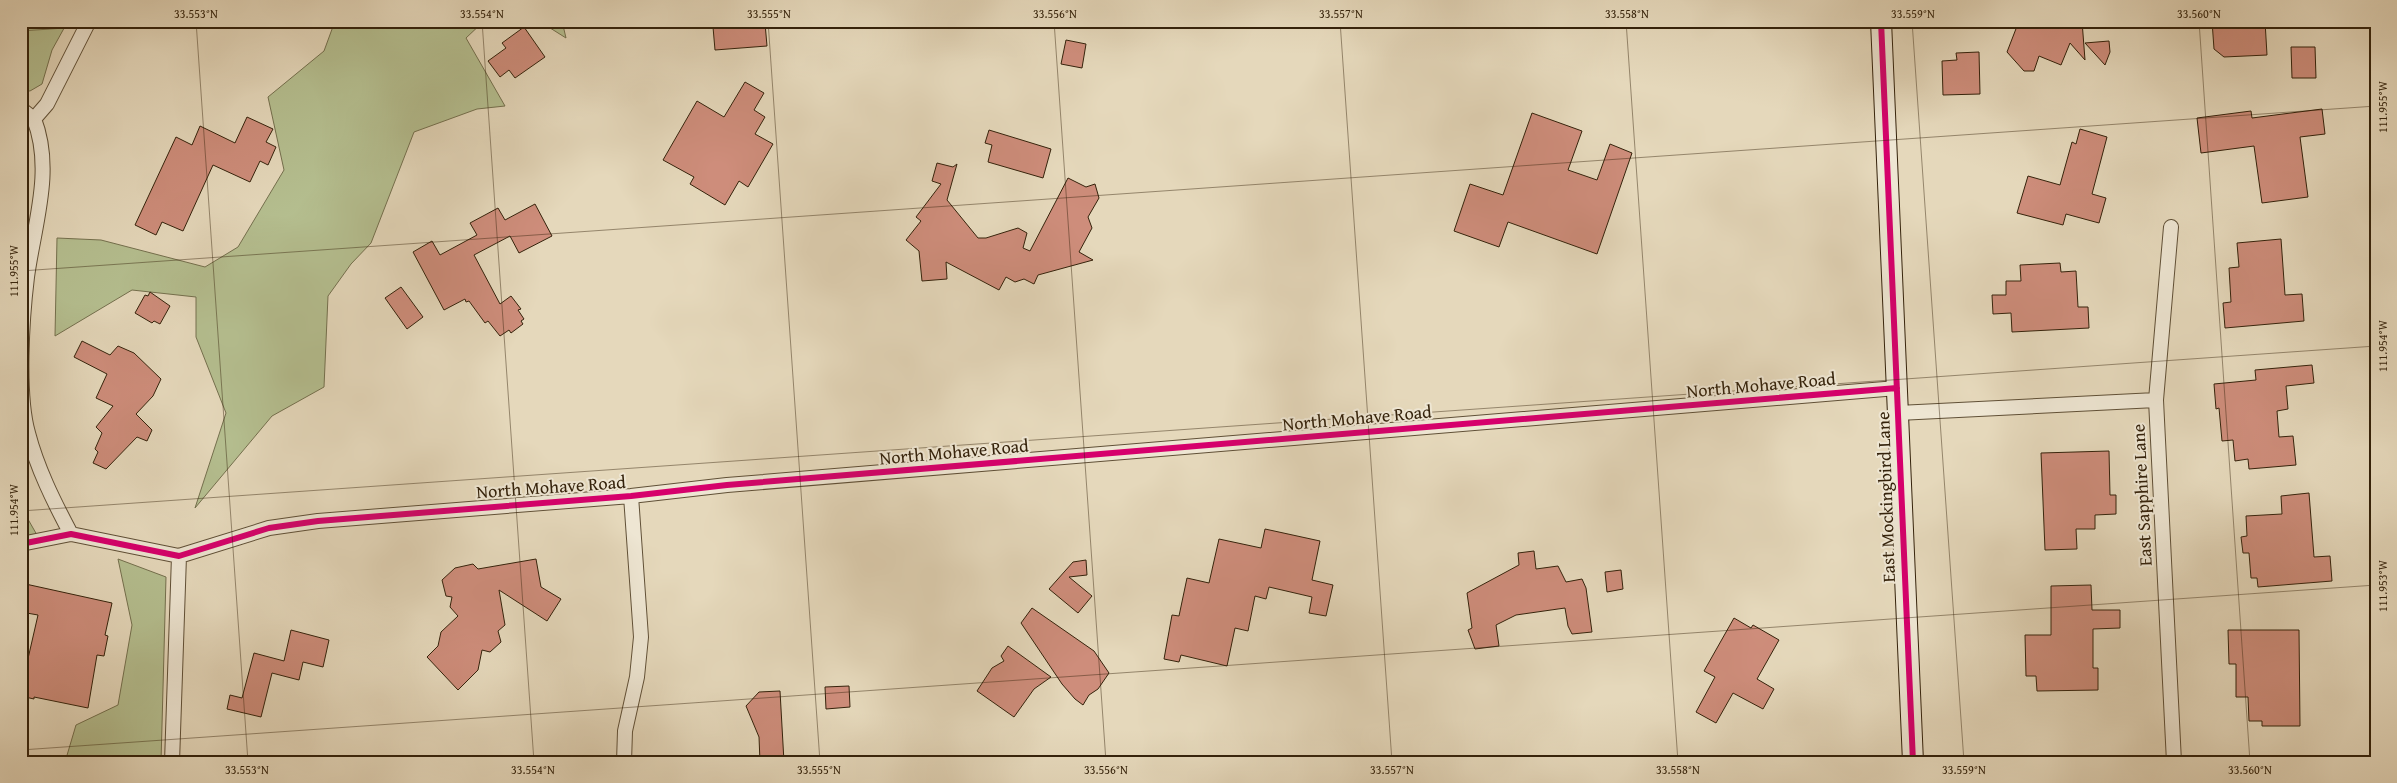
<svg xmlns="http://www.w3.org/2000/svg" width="2397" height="783" viewBox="0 0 2397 783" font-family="'Gentium Book Plus',serif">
	<rect width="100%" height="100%" fill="#e5d8bb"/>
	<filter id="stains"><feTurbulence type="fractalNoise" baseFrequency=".004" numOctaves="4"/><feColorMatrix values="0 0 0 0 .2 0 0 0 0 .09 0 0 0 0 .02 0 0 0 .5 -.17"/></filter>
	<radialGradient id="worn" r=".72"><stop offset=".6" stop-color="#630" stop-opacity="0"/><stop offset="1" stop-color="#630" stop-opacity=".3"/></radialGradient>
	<path fill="#b5bf90" stroke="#74704e" d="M 21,21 L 68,21 L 52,50 L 42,84 L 30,91 L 21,90 Z
		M 335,21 L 484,21 L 466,38 L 505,106 L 477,109 L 414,132 L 371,243 L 351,264 L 328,296 L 324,387 L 272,416 L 195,508 L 226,413 L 196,337 L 196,297 L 132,290 L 55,336 L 57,238 L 101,240 L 205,267 L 238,247 L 284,170 L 268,97 L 324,51 Z
		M 539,21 L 562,21 L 566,38 Z
		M 21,507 L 37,535 L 21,537 Z
		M 118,559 L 166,577 L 161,762 L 65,762 L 76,725 L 118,705 L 132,625 Z"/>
	<path fill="#ce8d7b" stroke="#34220b" d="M 2019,21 L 2082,21 L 2085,60 L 2070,43 L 2061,65 L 2039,56 L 2034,71 L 2024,71 L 2007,52 Z
		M 2212,21 L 2265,21 L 2267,55 L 2224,57 L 2214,49 Z
		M 765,23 L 767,46 L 715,50 L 713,27 Z
		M 524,27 L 545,57 L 515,78 L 509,70 L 500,77 L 488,61 L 506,48 L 502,43 Z
		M 1066,40 L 1086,44 L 1082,68 L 1061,64 Z
		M 2109,41 L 2110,52 L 2105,65 L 2085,43 Z
		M 2291,47 L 2315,47 L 2316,78 L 2292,78 Z
		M 1979,52 L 1980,94 L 1943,95 L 1942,61 L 1957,60 L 1956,53 Z
		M 745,82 L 764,93 L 754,110 L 765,117 L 755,134 L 773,144 L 748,187 L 739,181 L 725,205 L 690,184 L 694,177 L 663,160 L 697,101 L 724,117 Z
		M 2322,109 L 2325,134 L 2300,137 L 2308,197 L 2262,203 L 2254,146 L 2201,153 L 2197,118 L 2251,111 L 2252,118 Z
		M 1532,113 L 1582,131 L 1568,170 L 1597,180 L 1610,144 L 1632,153 L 1597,254 L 1508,222 L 1499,247 L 1454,231 L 1470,184 L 1503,195 Z
		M 247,117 L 273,129 L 266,142 L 276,147 L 268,165 L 260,161 L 250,182 L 213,165 L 183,231 L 162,222 L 156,235 L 135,225 L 176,137 L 192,145 L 200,126 L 235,143 Z
		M 2080,129 L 2107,137 L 2092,194 L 2106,198 L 2099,223 L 2066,214 L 2063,225 L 2017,213 L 2028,176 L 2060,185 L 2072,142 L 2076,144 Z
		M 989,130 L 1051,149 L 1043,178 L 988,162 L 992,145 L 985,143 Z
		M 937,163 L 953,167 L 957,164 L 947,200 L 978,238 L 986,238 L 1018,228 L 1027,233 L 1023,248 L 1030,251 L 1068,178 L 1086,187 L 1095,184 L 1099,198 L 1088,217 L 1092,228 L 1079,252 L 1093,260 L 1038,275 L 1034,284 L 1024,279 L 1015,282 L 1006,277 L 999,290 L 946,262 L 947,279 L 922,281 L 919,251 L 906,240 L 921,221 L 916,217 L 941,184 L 932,181 Z
		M 535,204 L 552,236 L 519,253 L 510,236 L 474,255 L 500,304 L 511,296 L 521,309 L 518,310 L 524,319 L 521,321 L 523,324 L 511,333 L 509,330 L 500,336 L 488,321 L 485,323 L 469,301 L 466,302 L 465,299 L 444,310 L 413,252 L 432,241 L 440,255 L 477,235 L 470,223 L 498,208 L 505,220 Z
		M 2281,239 L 2285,295 L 2302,294 L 2304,321 L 2225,328 L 2223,303 L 2231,302 L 2229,268 L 2239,267 L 2237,243 Z
		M 2060,263 L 2061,272 L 2076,271 L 2078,307 L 2088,307 L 2089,328 L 2012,332 L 2011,313 L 1993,314 L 1992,295 L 2006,295 L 2006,281 L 2021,281 L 2020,265 Z
		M 401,287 L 423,317 L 407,329 L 385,298 Z
		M 150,292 L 170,306 L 160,324 L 154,321 L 152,323 L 135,313 L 145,295 L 148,296 Z
		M 82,341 L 110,355 L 118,346 L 134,353 L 161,379 L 153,396 L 136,414 L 152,430 L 147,441 L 137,437 L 106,469 L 93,463 L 98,452 L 95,449 L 102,433 L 96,427 L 113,406 L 96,398 L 107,374 L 74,357 Z
		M 2312,365 L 2314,383 L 2286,386 L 2288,409 L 2277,411 L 2279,437 L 2293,436 L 2296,465 L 2249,469 L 2248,459 L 2235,461 L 2233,440 L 2222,441 L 2219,408 L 2216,409 L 2214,384 L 2256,380 L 2255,370 Z
		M 2109,451 L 2110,495 L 2116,495 L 2116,514 L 2095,515 L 2095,529 L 2076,529 L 2077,549 L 2045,550 L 2041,453 Z
		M 2309,493 L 2314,557 L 2330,556 L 2332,581 L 2258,587 L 2257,578 L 2251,578 L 2249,553 L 2243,553 L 2241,537 L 2247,536 L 2246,516 L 2282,514 L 2281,496 Z
		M 1265,529 L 1320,541 L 1312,580 L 1333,585 L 1326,616 L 1309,613 L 1312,597 L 1269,587 L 1266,599 L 1255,596 L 1248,631 L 1235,628 L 1227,666 L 1181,655 L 1179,662 L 1164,659 L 1172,615 L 1179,616 L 1187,578 L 1209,583 L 1219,539 L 1261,548 Z
		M 1534,551 L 1536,569 L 1558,566 L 1566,582 L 1582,579 L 1586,588 L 1592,632 L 1572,634 L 1568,626 L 1565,608 L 1516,615 L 1496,625 L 1499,646 L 1475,649 L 1468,630 L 1472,628 L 1467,593 L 1519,565 L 1518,553 Z
		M 536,559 L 541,587 L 561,599 L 547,621 L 499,590 L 505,625 L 498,631 L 501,642 L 490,652 L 482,650 L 478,670 L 458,690 L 427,657 L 438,646 L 441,632 L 458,616 L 450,607 L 452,597 L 446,596 L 442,580 L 455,568 L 473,564 L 478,569 Z
		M 1086,560 L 1087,575 L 1069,577 L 1092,596 L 1078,613 L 1049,589 L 1073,562 Z
		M 1621,570 L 1623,589 L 1607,592 L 1605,572 Z
		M 21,583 L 112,603 L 105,635 L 108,636 L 104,656 L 97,655 L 88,708 L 34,697 L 34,699 L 21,696 L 21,661 L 27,663 L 38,615 L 21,612 Z
		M 2091,585 L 2092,610 L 2120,610 L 2120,628 L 2093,629 L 2093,668 L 2098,668 L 2098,690 L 2037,691 L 2036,676 L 2026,676 L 2025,635 L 2051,635 L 2051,586 Z
		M 1032,608 L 1094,651 L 1109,673 L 1098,689 L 1089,695 L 1083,705 L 1075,699 L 1062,684 L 1021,623 Z
		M 1734,618 L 1751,628 L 1753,625 L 1779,640 L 1757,679 L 1774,689 L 1763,709 L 1733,693 L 1716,723 L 1696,712 L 1715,677 L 1704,671 Z
		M 291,630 L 329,640 L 323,667 L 303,662 L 299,680 L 272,673 L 261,717 L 227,709 L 230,695 L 242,698 L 254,653 L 284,661 Z
		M 2228,630 L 2299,630 L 2300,726 L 2262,726 L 2262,721 L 2249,721 L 2248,697 L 2236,697 L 2236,664 L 2229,664 Z
		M 1008,646 L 1051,677 L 1034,689 L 1014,717 L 977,691 L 992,668 L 1004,661 L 1001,656 Z
		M 849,686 L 850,707 L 826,709 L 825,687 Z
		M 780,691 L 784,762 L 760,762 L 759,737 L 746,706 L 759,692 Z"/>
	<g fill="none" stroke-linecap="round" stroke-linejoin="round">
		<defs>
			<path id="street" d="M 21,109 L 34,119
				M 34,119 C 54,170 34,225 27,277 C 22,318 17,394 28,433 C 37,468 54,502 71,534
				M 34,119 L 47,104 L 89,21
				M 2171,227 L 2156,400 L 2174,762
				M 1898,413 L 2156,400
				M 21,544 L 71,534 L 179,556 L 269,528 L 318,521 L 631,496 L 727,485 L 1897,388
				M 172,762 L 179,556
				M 624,762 L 625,731 L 637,677 L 641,637 L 631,496"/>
			<path id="secondary" d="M 1881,21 L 1913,762"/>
		</defs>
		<use href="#street" stroke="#605037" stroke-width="16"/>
		<use href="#secondary" stroke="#34220b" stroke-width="22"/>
		<use href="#street" stroke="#eee6d3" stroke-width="14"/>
		<use href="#secondary" stroke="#eee6d3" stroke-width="20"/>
		<defs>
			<path id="cycleway" d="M 1881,21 L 1913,762
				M 21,544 L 71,534 L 179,556 L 269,528 L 318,521 L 631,496 L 727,485 L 1897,388"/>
		</defs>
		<use href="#cycleway" stroke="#eee6d3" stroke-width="9"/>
		<use href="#cycleway" stroke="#d6006c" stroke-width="6"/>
	</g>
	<path fill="none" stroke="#34220b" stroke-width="1" stroke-opacity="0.45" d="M 196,21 L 248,762M 482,21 L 534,762M 768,21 L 820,762M 1054,21 L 1106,762M 1340,21 L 1392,762M 1626,21 L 1678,762M 1912,21 L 1964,762M 2199,21 L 2250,762M 21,31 L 167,21M 21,271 L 2376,106M 21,511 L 2376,346M 21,750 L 2376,585"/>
	<g text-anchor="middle" stroke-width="4" stroke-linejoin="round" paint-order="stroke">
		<g font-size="18" fill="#34220b" stroke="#eee6d3">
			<text transform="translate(1761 385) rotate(-5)" y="6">North Mohave Road</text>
			<text transform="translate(1357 418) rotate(-5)" y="6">North Mohave Road</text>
			<text transform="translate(954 452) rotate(-5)" y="6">North Mohave Road</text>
			<text transform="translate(551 487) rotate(-4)" y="6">North Mohave Road</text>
			<text transform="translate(2142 495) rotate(-93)" y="6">East Sapphire Lane</text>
			<text transform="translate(1886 497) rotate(-92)" y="6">East Mockingbird Lane</text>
		</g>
	</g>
	<rect width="2397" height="783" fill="none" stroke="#e5d8bb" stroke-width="55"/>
	<rect x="28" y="28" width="2342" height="728" fill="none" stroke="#34220b" stroke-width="2"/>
	<g font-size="12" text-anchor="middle" fill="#34220b">
		<text x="196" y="18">33.553°N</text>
		<text x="482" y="18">33.554°N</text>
		<text x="769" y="18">33.555°N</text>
		<text x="1055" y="18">33.556°N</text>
		<text x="1341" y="18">33.557°N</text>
		<text x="1627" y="18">33.558°N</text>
		<text x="1913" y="18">33.559°N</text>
		<text x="2199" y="18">33.560°N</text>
		<text transform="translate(2383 107) rotate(-90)" y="4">111.955°W</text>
		<text transform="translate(14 271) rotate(-90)" y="4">111.955°W</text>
		<text transform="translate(2383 346) rotate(-90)" y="4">111.954°W</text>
		<text transform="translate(14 510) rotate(-90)" y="4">111.954°W</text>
		<text transform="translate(2383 586) rotate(-90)" y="4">111.953°W</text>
		<text x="247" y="774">33.553°N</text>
		<text x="533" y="774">33.554°N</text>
		<text x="819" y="774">33.555°N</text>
		<text x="1106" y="774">33.556°N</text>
		<text x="1392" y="774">33.557°N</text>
		<text x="1678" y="774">33.558°N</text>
		<text x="1964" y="774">33.559°N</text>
		<text x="2250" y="774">33.560°N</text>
	</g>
	<rect width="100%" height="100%" filter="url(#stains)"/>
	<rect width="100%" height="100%" fill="url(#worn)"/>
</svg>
